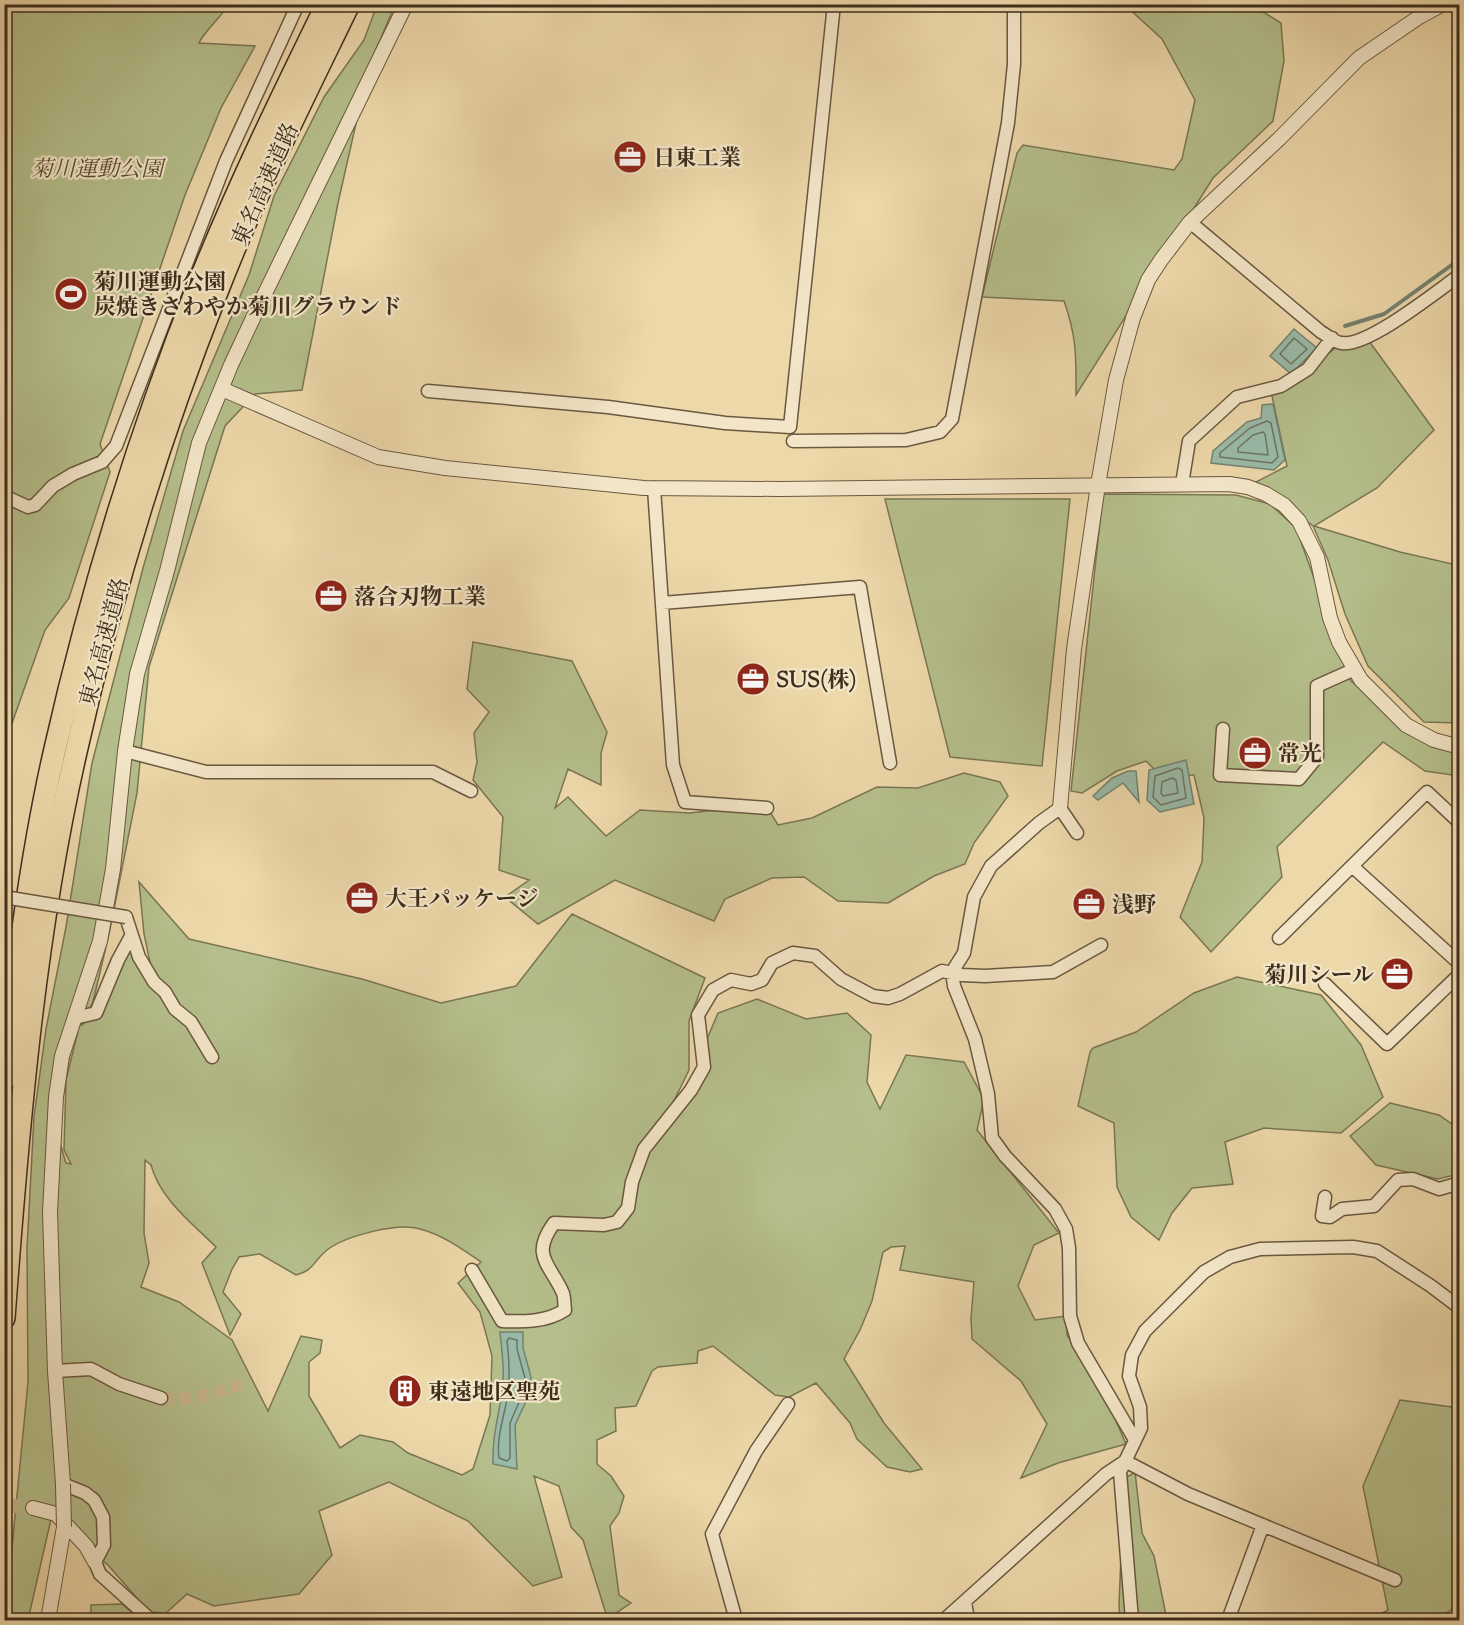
<svg xmlns="http://www.w3.org/2000/svg" width="1464" height="1625" viewBox="0 0 1464 1625" font-family="'Sorts Mill Goudy','Noto Serif JP',serif">
	<rect width="100%" height="100%" fill="#edd8aa"/>
	<filter id="stains"><feTurbulence type="fractalNoise" baseFrequency=".00333" numOctaves="4"/><feColorMatrix values="0 0 0 0 .2 0 0 0 0 .09 0 0 0 0 .02 0 0 0 .5 -.17"/></filter>
	<radialGradient id="worn" r=".72"><stop offset=".6" stop-color="#630" stop-opacity="0"/><stop offset="1" stop-color="#630" stop-opacity=".3"/></radialGradient>
	<path fill="#b5bf8b" stroke="#7a7654" stroke-width="1.5" fill-rule="evenodd" d="M 5,5 L 105,5 L 108,11 L 128,5 L 228,5 C 220,19 206,29 199,43 L 255,46 L 221,108 L 185,195 L 100,444 L 110,472 L 69,598 L 45,630 L 5,743 Z
		M 377,5 L 395,5 L 369,66 L 338,203 L 302,390 L 255,394 L 225,426 L 149,667 L 137,793 L 109,934 L 93,1002 L 81,1026 L 96,1012 L 126,945 L 154,981 L 144,934 L 139,882 L 189,939 L 362,979 L 441,1003 L 516,986 L 572,914 L 705,978 L 689,1021 L 689,1070 L 662,1125 L 697,1079 L 702,1051 L 718,1013 L 757,999 L 806,1019 L 847,1013 L 871,1035 L 867,1082 L 880,1109 L 906,1055 L 964,1062 L 984,1099 L 977,1130 L 1059,1233 L 1034,1245 L 1018,1286 L 1035,1320 L 1066,1316 L 1067,1335 L 1107,1400 L 1126,1444 L 1058,1463 L 1021,1478 L 1047,1424 L 1021,1381 L 972,1339 L 971,1318 L 974,1282 L 900,1270 L 905,1246 L 891,1247 L 883,1252 L 872,1301 L 860,1330 L 844,1359 L 884,1423 L 922,1469 L 910,1472 L 887,1467 L 857,1439 L 850,1423 L 816,1383 L 789,1397 L 775,1395 L 713,1346 L 698,1351 L 697,1363 L 658,1367 L 652,1371 L 636,1406 L 615,1408 L 616,1431 L 597,1440 L 597,1464 L 611,1476 L 624,1496 L 619,1513 L 610,1526 L 619,1595 L 631,1603 L 613,1615 L 607,1617 L 583,1540 L 571,1527 L 559,1486 L 534,1476 L 562,1577 L 533,1586 L 468,1521 L 389,1482 L 319,1511 L 332,1555 L 299,1594 L 214,1606 L 187,1594 L 166,1613 L 149,1612 L 108,1565 L 51,1519 L 28,1620 L 5,1620 L 28,1382 L 27,1248 L 34,1117 L 46,1029 L 66,927 L 92,763 L 143,568 L 183,431 L 249,275 L 274,196 L 324,97 L 364,40 ZM 78,1031 L 66,1080 L 64,1150 L 71,1164 L 66,1163 L 54,1124 L 73,1041 ZM 145,1160 L 151,1165 C 160,1199 192,1223 216,1247 L 202,1263 L 230,1335 L 241,1314 L 223,1292 L 232,1269 L 239,1257 L 260,1254 L 296,1275 C 315,1270 313,1261 327,1250 C 345,1236 398,1222 420,1229 C 443,1235 462,1249 481,1262 L 458,1283 L 480,1312 L 492,1356 L 490,1415 L 473,1469 L 462,1475 L 408,1453 L 393,1442 L 360,1435 L 340,1448 L 309,1396 L 309,1362 L 320,1353 L 322,1340 L 301,1336 L 268,1411 L 232,1340 L 179,1302 L 141,1287 L 149,1263 L 144,1233 Z
		M 1125,5 L 1252,5 L 1281,23 L 1284,61 L 1273,121 L 1213,178 L 1076,395 C 1076,357 1077,338 1064,301 L 982,297 L 1017,153 L 1023,145 L 1174,170 L 1182,159 L 1195,100 L 1162,39 Z
		M 1366,337 L 1434,430 L 1377,488 L 1314,526 L 1400,552 L 1452,564 L 1459,554 L 1459,723 L 1424,722 L 1368,666 L 1345,614 L 1328,560 L 1313,526 L 1254,483 L 1287,466 L 1272,396 L 1341,344 Z
		M 1103,494 L 1236,495 L 1270,504 L 1296,528 L 1351,681 L 1430,746 L 1459,752 L 1459,776 L 1425,771 L 1383,742 L 1277,847 L 1282,877 L 1211,952 L 1180,917 L 1202,862 L 1204,818 L 1194,775 L 1163,778 L 1146,761 L 1117,771 L 1082,793 L 1071,791 Z
		M 885,499 L 1070,499 L 1042,766 L 950,757 Z
		M 473,642 L 572,661 L 607,732 L 601,753 L 601,785 L 568,769 L 555,808 L 568,797 L 606,836 L 640,810 L 689,813 L 734,808 L 764,802 L 778,825 L 812,818 L 877,787 L 918,788 L 964,773 L 1000,782 L 1008,796 L 974,843 L 965,864 L 934,876 L 888,903 L 838,901 L 804,877 L 772,878 L 725,899 L 714,921 L 615,880 L 538,924 L 505,897 L 529,880 L 499,870 L 503,817 L 473,780 L 477,762 L 474,733 L 489,712 L 467,689 Z
		M 1237,977 L 1321,995 L 1361,1045 L 1383,1097 L 1341,1133 L 1264,1128 L 1225,1142 L 1233,1184 L 1192,1188 L 1172,1213 L 1159,1240 L 1131,1217 L 1117,1187 L 1114,1123 L 1078,1106 L 1090,1052 L 1093,1048 L 1136,1032 L 1194,993 Z
		M 1390,1103 L 1439,1115 L 1459,1129 L 1459,1174 L 1438,1179 L 1376,1165 L 1350,1136 Z
		M 1400,1400 L 1459,1408 L 1459,1604 L 1437,1620 L 1369,1620 L 1388,1610 L 1363,1486 Z
		M 1135,1472 L 1142,1533 L 1154,1556 L 1167,1620 L 1120,1620 L 1119,1606 L 1124,1479 Z
		M 122,1604 L 141,1620 L 113,1620 L 110,1618 L 91,1615 L 91,1605 Z"/>
	<path fill="#99baa8" stroke="#758270" stroke-width="1.5" d="M 1294,329 L 1317,348 L 1291,374 L 1270,356 Z
		M 1273,404 L 1285,460 L 1274,470 L 1211,463 L 1213,451 L 1247,422 L 1261,418 L 1262,405 Z
		M 1186,760 L 1194,804 L 1160,812 L 1147,800 L 1149,770 Z
		M 1128,771 L 1136,771 L 1139,802 L 1123,783 L 1098,800 L 1093,796 L 1112,778 Z
		M 500,1332 L 523,1332 L 523,1348 L 531,1377 L 529,1395 L 515,1425 L 517,1469 L 493,1464 C 492,1439 498,1418 502,1393 C 505,1373 502,1352 500,1332 Z"/>
	<g fill="none" stroke-linecap="round" stroke-linejoin="round">
		<path stroke="#6c7462" stroke-width="1.5" d="M 1294,338 L 1307,349 L 1291,364 L 1280,354 Z
			M 1267,421 L 1271,423 L 1278,457 L 1272,463 L 1220,457 L 1220,453 L 1250,428 Z
			M 1263,432 L 1265,434 L 1268,455 L 1238,452 L 1238,448 L 1253,435 Z
			M 1178,768 L 1182,770 L 1186,798 L 1161,805 L 1153,797 L 1155,776 Z
			M 1172,778 L 1176,780 L 1178,793 L 1163,796 L 1161,793 L 1162,782 Z
			M 509,1338 L 517,1340 L 517,1349 L 525,1378 L 523,1393 L 510,1423 L 510,1458 L 507,1461 L 499,1458 C 496,1436 505,1415 508,1393 C 510,1376 509,1358 507,1341 Z"/>
		<path stroke="#758270" stroke-width="4" d="M 1345,326 L 1384,314 L 1460,259"/>
		<path stroke="#cab68e" stroke-width="12" stroke-dasharray="12 6" stroke-linecap="butt" d="M 161,1398 C 191,1401 217,1395 245,1382"/>
		<path stroke="#cab68e" stroke-width="14" stroke-dasharray="14 7" stroke-linecap="butt" d="M 4,1505 L 33,1508"/>
		<defs>
			<path id="minor" d="M 1190,222 L 1321,332 C 1327,335 1335,343 1342,343 C 1368,347 1437,291 1460,275
				M 428,391 L 608,407 L 725,423 L 790,427 L 834,4
				M 793,441 L 906,440 L 940,432 L 952,419 L 1008,123 L 1014,64 L 1014,4
				M 1182,484 L 1189,441 L 1237,397 L 1281,386 L 1308,369 L 1332,338
				M 654,488 L 673,765 L 685,802 L 767,808
				M 4,496 L 28,507 L 35,505 L 53,486 L 73,474 L 102,462 L 116,446 L 226,161 L 298,4
				M 662,603 L 860,587 L 890,763
				M 1223,729 L 1220,775 L 1299,779 L 1317,757 L 1317,686 L 1355,669
				M 125,751 L 206,772 L 433,772 L 471,791
				M 1077,833 L 1060,808 L 1039,823 L 991,866 L 974,897 L 964,953 L 952,972 L 954,986 L 975,1039 L 988,1094 L 992,1138 L 1005,1156 L 1055,1209 L 1066,1229 L 1069,1248 L 1070,1316 L 1078,1343 L 1135,1440
				M 1352,866 L 1460,964
				M 126,917 L 139,957 L 154,982 L 165,992 L 175,1009 L 191,1022 L 212,1057
				M 1279,938 L 1427,792 L 1460,823
				M 1325,984 L 1387,1044 L 1460,974
				M 75,1018 L 96,1013 L 118,960 L 131,936
				M 1325,1197 L 1322,1216 L 1330,1217 L 1342,1209 L 1374,1206 L 1398,1180 L 1413,1179 L 1439,1189 L 1460,1183
				M 472,1270 L 502,1321 C 523,1322 547,1322 565,1310 C 564,1304 565,1296 562,1291 C 548,1262 531,1255 554,1223 L 604,1225 L 617,1222 L 628,1208 L 632,1182 L 644,1149 L 691,1090 L 704,1067 L 698,1015 L 713,990 L 731,980 L 751,984 L 762,980 L 772,963 L 793,953 L 815,956 L 841,979 L 873,996 L 888,998 L 900,994 L 942,971 L 962,975 L 985,976 L 1053,972 L 1101,945
				M 55,1371 L 91,1369 L 119,1384 L 161,1398
				M 1125,1461 L 1188,1494 L 1395,1580
				M 63,1484 L 85,1493 L 94,1500 L 103,1517 L 104,1545 L 95,1562 L 100,1574 L 151,1620
				M 965,1602 L 968,1620
				M 736,1620 L 712,1534 L 756,1451 L 788,1404
				M 944,1620 L 1106,1474 L 1124,1462
				M 1132,1620 L 1120,1472 L 1141,1428 L 1140,1407 L 1129,1376 L 1132,1355 L 1145,1331 L 1204,1272 L 1230,1257 L 1260,1249 L 1353,1247 L 1377,1251 L 1431,1286 L 1460,1308
				M 1228,1620 L 1263,1525"/>
			<path id="tertiary" d="M 222,389 L 378,457 L 445,468 L 644,488 L 780,489 L 1229,484 L 1248,487 L 1266,494 L 1284,505 L 1299,521 L 1317,557 L 1330,618 L 1339,642 L 1361,680 L 1406,725 L 1434,740 L 1460,747
				M 1060,808 L 1074,649 L 1098,485 L 1116,380 L 1133,318 L 1148,280 L 1161,260 L 1190,222 L 1279,139 L 1359,58 L 1419,17 L 1443,4
				M 63,1484 L 55,1371 L 50,1212 L 56,1097 L 62,1056 L 100,941 L 113,869 L 125,751 L 137,674 L 167,571 L 199,443 L 231,365 L 254,316 L 406,4
				M 33,1508 L 56,1514 L 86,1546 L 95,1562
				M 48,1620 L 64,1527"/>
			<path id="motorway" d="M 4,1080 C 17,970 30,858 55,749 C 91,590 139,434 199,283 C 237,188 282,96 327,4
				M 4,1318 C 18,1130 34,935 76,752 C 111,595 158,441 217,292 C 255,194 303,99 349,4"/>
		</defs>
		<use href="#minor" stroke="#6a5840" stroke-width="15"/>
		<use href="#tertiary" stroke="#6a5840" stroke-width="16"/>
		<use href="#motorway" stroke="#3e2e1d" stroke-width="24"/>
		<use href="#minor" stroke="#f3e6c8" stroke-width="12"/>
		<use href="#tertiary" stroke="#f3e6c8" stroke-width="14"/>
		<use href="#motorway" stroke="#edd8aa" stroke-width="21"/>
		<defs>
			<path id="minor-bridge" d="M 4,897 L 126,917"/>
			<path id="tertiary-bridge" d="M 63,1484 L 64,1527"/>
		</defs>
		<use href="#minor-bridge" stroke="#6a5840" stroke-width="15" stroke-linecap="butt"/>
		<use href="#tertiary-bridge" stroke="#6a5840" stroke-width="16" stroke-linecap="butt"/>
		<use href="#minor-bridge" stroke="#f3e6c8" stroke-width="12"/>
		<use href="#tertiary-bridge" stroke="#f3e6c8" stroke-width="14"/>
	</g>
	<defs>
		<symbol id="office-disc" viewBox="-11 -11 22 22"><circle r="9.5" fill="#8f2418" stroke="#f3e6c8"/><path d="M-6-3h4V-5.5h4V-3h4V5H-6ZM-1-4.5V-3h2v-1.5ZM-6 0V1H6V0Z" fill="#fff"/></symbol>
		<symbol id="stadium-disc" viewBox="-11 -11 22 22"><circle r="9.5" fill="#8f2418" stroke="#f3e6c8"/><path d="M0-5a6.5 5 0 1 0 0 10a6.5 5 0 1 0 0-10ZM-3.5-1.8h7v3.6h-7Z" fill="#fff"/></symbol>
		<symbol id="building-disc" viewBox="-11 -11 22 22"><circle r="9.5" fill="#8f2418" stroke="#f3e6c8"/><path d="M-4-6H4V6H1V3H-1V6H-4ZM-2.5-4.3h1.7v1.8h-1.7ZM.8-4.3h1.7v1.8H.8ZM-2.5-1h1.7V.8h-1.7ZM.8-1h1.7V.8H.8Z" fill="#fff"/></symbol>
	</defs>
	<g fill-rule="evenodd">
		<use href="#office-disc" x="611" y="138" width="38" height="38"/>
		<use href="#stadium-disc" x="52" y="275" width="38" height="38"/>
		<use href="#office-disc" x="312" y="577" width="38" height="38"/>
		<use href="#office-disc" x="734" y="660" width="38" height="38"/>
		<use href="#office-disc" x="1236" y="734" width="38" height="38"/>
		<use href="#office-disc" x="343" y="879" width="38" height="38"/>
		<use href="#office-disc" x="1070" y="885" width="38" height="38"/>
		<use href="#office-disc" x="1378" y="955" width="38" height="38"/>
		<use href="#building-disc" x="386" y="1372" width="38" height="38"/>
	</g>
	<g text-anchor="middle" stroke-width="4.5" stroke-linejoin="round" paint-order="stroke">
		<g font-size="22" font-weight="bold" fill="#3e2e1d" stroke="#f3e6c8" text-anchor="start">
			<text x="653" y="165">日東工業</text>
			<text x="94" y="289">菊川運動公園<tspan x="94" dy="25">炭焼きさわやか菊川グラウンド</tspan></text>
			<text x="354" y="604">落合刃物工業</text>
			<text x="776" y="687">SUS(株)</text>
			<text x="1278" y="761">常光</text>
			<text x="385" y="906">大王パッケージ</text>
			<text x="1112" y="912">浅野</text>
			<text x="1374" y="982" text-anchor="end">菊川シール</text>
			<text x="428" y="1399">東遠地区聖苑</text>
		</g>
		<g font-size="22" font-style="italic" fill="#564b33" stroke="#f3e6c8">
			<text x="97" y="176">菊川運動公園</text>
		</g>
		<g font-size="22" fill="#3e2e1d" stroke="#f3e6c8">
			<text transform="translate(264 184) rotate(-66)" y="8">東名高速道路</text>
			<text transform="translate(103 642) rotate(-75)" y="8">東名高速道路</text>
		</g>
	</g>
	<rect width="1464" height="1625" fill="none" stroke="#edd8aa" stroke-width="24"/>
	<rect x="6" y="6" width="1452" height="1613" fill="none" stroke="#3e2e1d" stroke-width="3"/>
	<rect x="12" y="12" width="1440" height="1601" fill="none" stroke="#3e2e1d" stroke-width="1.5"/>
	<rect width="100%" height="100%" filter="url(#stains)"/>
	<rect width="100%" height="100%" fill="url(#worn)"/>
</svg>
